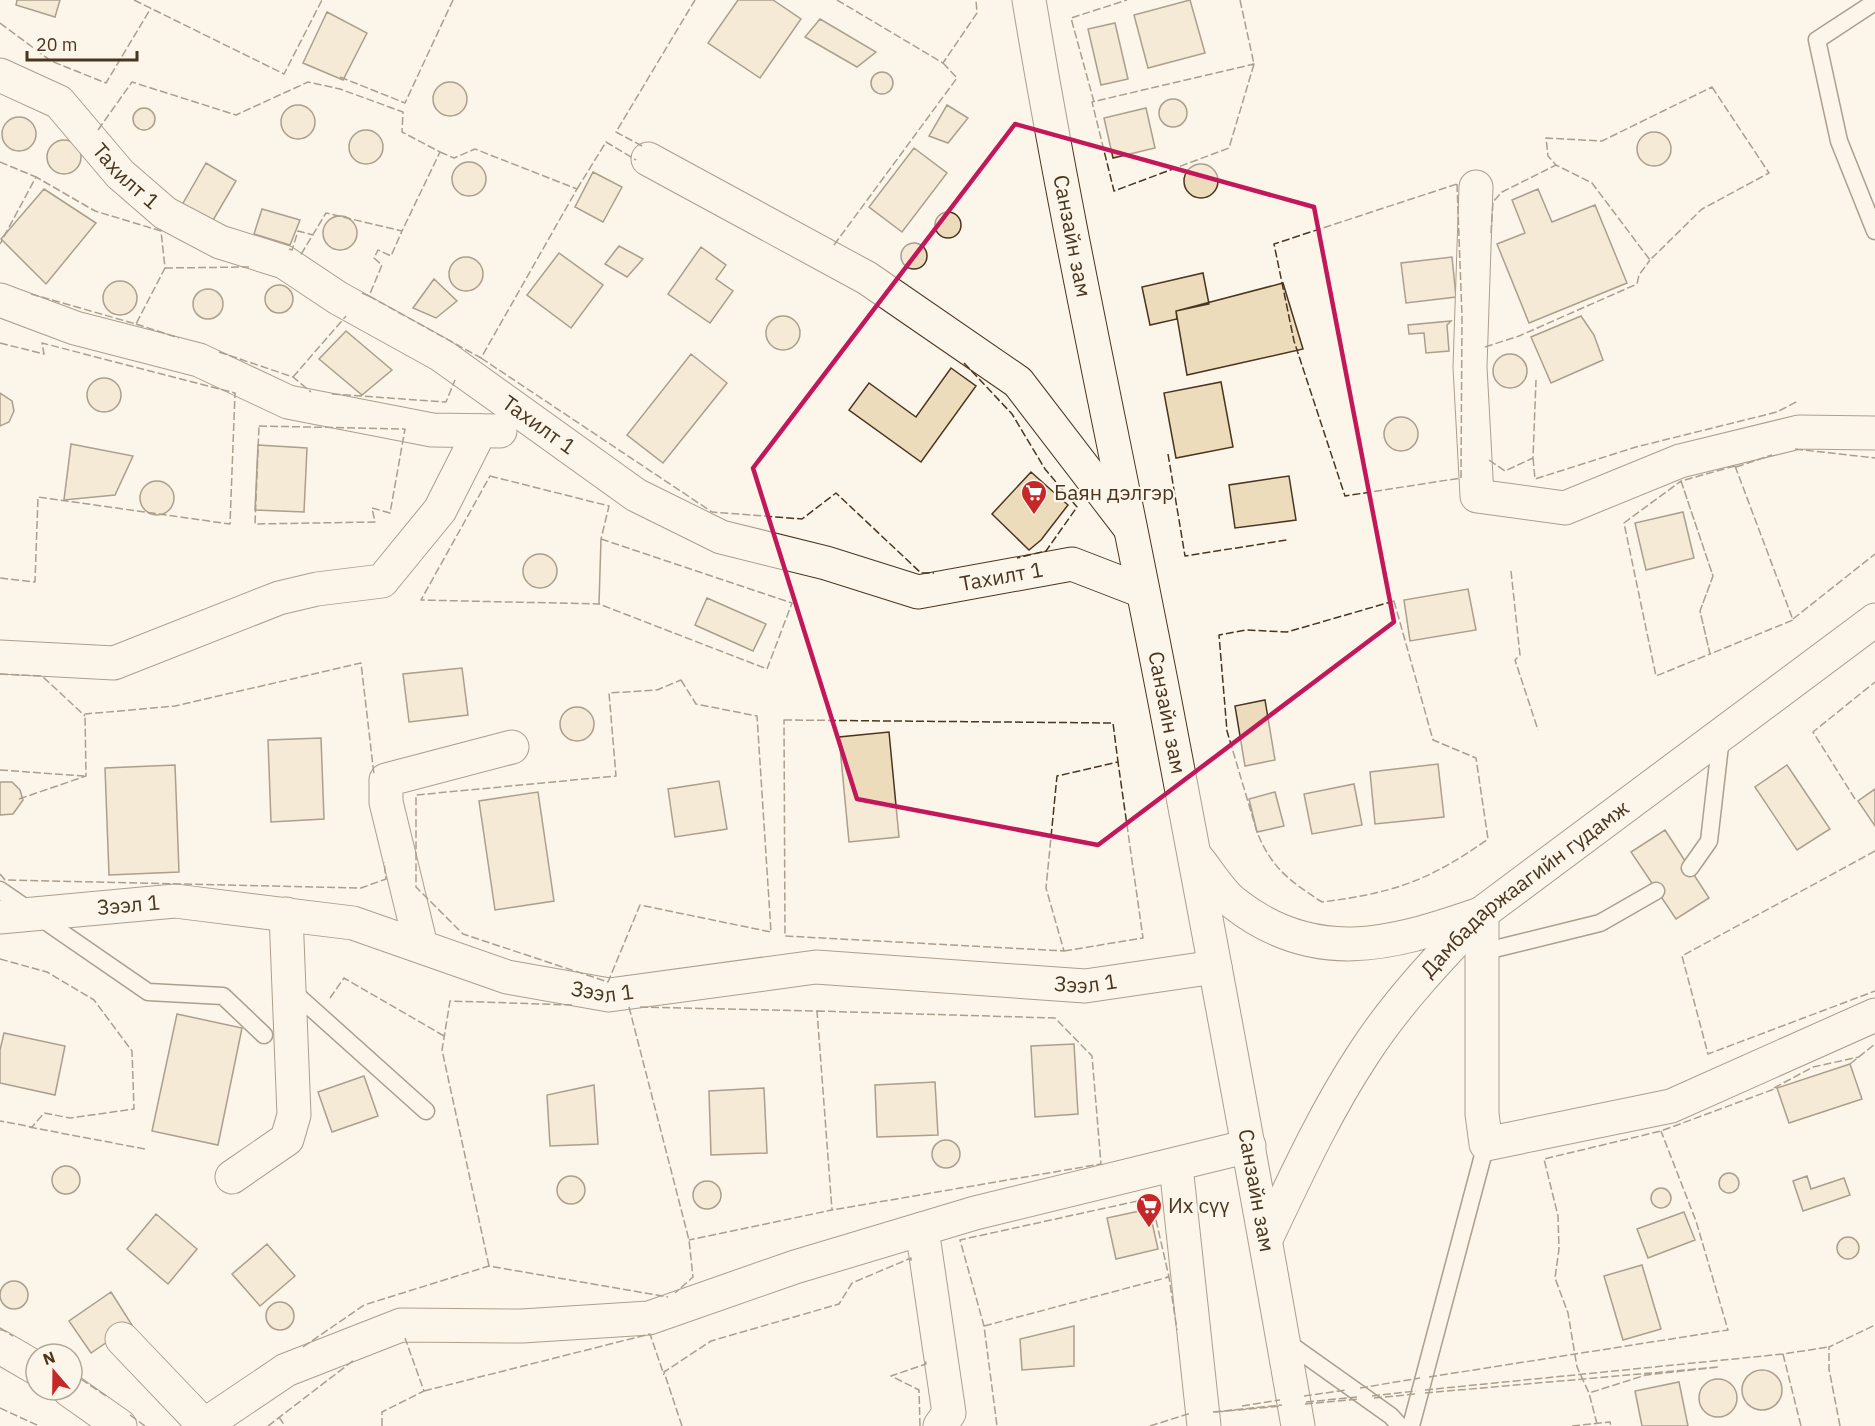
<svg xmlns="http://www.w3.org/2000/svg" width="1875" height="1426" viewBox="0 0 1875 1426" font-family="'IBM Plex Sans',sans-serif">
	<rect width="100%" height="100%" fill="#fbf6e9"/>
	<path fill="#ecdcbc" stroke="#4a3520" stroke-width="1.5" d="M 17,0 L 60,0 L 55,17 L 16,5 Z
		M 738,0 L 773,0 L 801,19 L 760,78 L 708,43 Z
		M 1190,0 L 1205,53 L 1148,68 L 1134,15 Z
		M 327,12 L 367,33 L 343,80 L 303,63 Z
		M 820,19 L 876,52 L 857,67 L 805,37 Z
		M 1115,23 L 1128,79 L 1101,85 L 1088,29 Z
		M871 83a11 11 0 1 1 22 0a11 11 0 1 1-22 0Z
		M433 99a17 17 0 1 1 34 0a17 17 0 1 1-34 0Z
		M1159 113a14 14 0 1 1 28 0a14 14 0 1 1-28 0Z
		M281 122a17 17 0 1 1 34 0a17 17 0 1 1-34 0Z
		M 947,105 L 968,118 L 948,143 L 929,136 Z
		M133 119a11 11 0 1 1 22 0a11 11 0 1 1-22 0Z
		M 1146,108 L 1155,148 L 1113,158 L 1104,118 Z
		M2 134a17 17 0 1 1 34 0a17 17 0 1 1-34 0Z
		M349 147a17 17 0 1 1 34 0a17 17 0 1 1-34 0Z
		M1637 149a17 17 0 1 1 34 0a17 17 0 1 1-34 0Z
		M47 157a17 17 0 1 1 34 0a17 17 0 1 1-34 0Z
		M 914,148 L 947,173 L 902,232 L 869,207 Z
		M452 179a17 17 0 1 1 34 0a17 17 0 1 1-34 0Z
		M 206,163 L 236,181 L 212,222 L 182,205 Z
		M1184 181a17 17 0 1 1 34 0a17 17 0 1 1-34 0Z
		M 593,172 L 622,187 L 603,222 L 575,207 Z
		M 44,189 L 96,223 L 46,284 L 1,239 Z
		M 1538,189 L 1552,222 L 1595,205 L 1627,283 L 1529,323 L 1497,244 L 1525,233 L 1512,200 Z
		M 262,209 L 300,220 L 290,245 L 254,234 Z
		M935 225a13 13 0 1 1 26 0a13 13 0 1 1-26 0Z
		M323 233a17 17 0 1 1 34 0a17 17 0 1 1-34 0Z
		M901 256a13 13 0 1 1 26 0a13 13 0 1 1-26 0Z
		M 619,246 L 643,259 L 627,277 L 605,264 Z
		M 701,247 L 726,265 L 716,279 L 733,291 L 710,323 L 668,294 Z
		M 559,253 L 603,285 L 571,328 L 527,295 Z
		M449 274a17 17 0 1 1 34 0a17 17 0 1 1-34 0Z
		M 1452,257 L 1456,297 L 1406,303 L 1401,263 Z
		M 1203,273 L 1209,304 L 1176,311 L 1177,319 L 1150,325 L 1142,287 Z
		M 434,279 L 457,301 L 436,318 L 413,308 Z
		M103 298a17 17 0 1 1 34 0a17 17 0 1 1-34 0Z
		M 1283,283 L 1303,349 L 1187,375 L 1176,311 Z
		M265 299a14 14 0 1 1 28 0a14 14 0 1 1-28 0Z
		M193 304a15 15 0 1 1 30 0a15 15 0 1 1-30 0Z
		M766 333a17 17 0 1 1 34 0a17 17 0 1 1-34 0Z
		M 1581,316 L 1594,335 L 1603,360 L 1551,383 L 1531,337 Z
		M 1451,321 L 1447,325 L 1449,351 L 1426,353 L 1424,333 L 1409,334 L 1408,325 Z
		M 346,331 L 392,370 L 362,395 L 319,359 Z
		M1493 371a17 17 0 1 1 34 0a17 17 0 1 1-34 0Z
		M 691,354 L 727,383 L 663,463 L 627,435 Z
		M 951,368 L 976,386 L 921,462 L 849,410 L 869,383 L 916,417 Z
		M87 395a17 17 0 1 1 34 0a17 17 0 1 1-34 0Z
		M 1221,382 L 1233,447 L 1176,458 L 1164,393 Z
		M 0,393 L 12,401 L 14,411 L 9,422 L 0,426 Z
		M1384 434a17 17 0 1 1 34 0a17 17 0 1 1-34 0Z
		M 71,444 L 133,456 L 115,495 L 64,500 Z
		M 258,445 L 307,448 L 304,512 L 255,510 Z
		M 1031,472 L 1068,505 L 1041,540 L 1029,550 L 992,514 Z
		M 1289,476 L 1296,520 L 1235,528 L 1229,485 Z
		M140 498a17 17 0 1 1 34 0a17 17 0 1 1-34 0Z
		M 1683,512 L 1694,558 L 1646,570 L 1635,523 Z
		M523 571a17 17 0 1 1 34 0a17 17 0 1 1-34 0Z
		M 1468,589 L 1476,630 L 1410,641 L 1404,600 Z
		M 707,598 L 766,624 L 753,651 L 695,625 Z
		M 462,668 L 468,715 L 409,722 L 403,674 Z
		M 1265,700 L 1275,760 L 1245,766 L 1235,706 Z
		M560 724a17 17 0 1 1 34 0a17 17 0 1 1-34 0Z
		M 889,732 L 899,837 L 849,842 L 839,737 Z
		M 321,738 L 324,819 L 271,822 L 268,740 Z
		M 1438,764 L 1444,817 L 1375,824 L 1370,772 Z
		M 175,765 L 179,872 L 109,875 L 105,768 Z
		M 1787,765 L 1830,829 L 1797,850 L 1755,787 Z
		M 719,781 L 727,829 L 675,837 L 668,789 Z
		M 0,782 L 12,782 L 20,790 L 23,800 L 13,814 L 0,815 Z
		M 1354,784 L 1362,825 L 1312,834 L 1304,794 Z
		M 1875,789 L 1875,826 L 1858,801 Z
		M 538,792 L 554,901 L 495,910 L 479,801 Z
		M 1275,792 L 1284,826 L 1257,832 L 1249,799 Z
		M 1665,830 L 1709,898 L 1676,919 L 1631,852 Z
		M 177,1014 L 242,1028 L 218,1145 L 152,1131 Z
		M 4,1033 L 65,1046 L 55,1095 L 0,1083 L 0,1050 Z
		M 1074,1044 L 1078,1114 L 1035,1117 L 1031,1046 Z
		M 1850,1064 L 1862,1099 L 1789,1123 L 1777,1088 Z
		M 364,1076 L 378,1116 L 332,1132 L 318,1092 Z
		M 935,1082 L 938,1135 L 877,1137 L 875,1085 Z
		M 594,1085 L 598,1144 L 550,1146 L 547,1095 Z
		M 764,1088 L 767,1153 L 711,1155 L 709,1091 Z
		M932 1154a14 14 0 1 1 28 0a14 14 0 1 1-28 0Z
		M52 1180a14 14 0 1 1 28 0a14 14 0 1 1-28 0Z
		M1719 1183a10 10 0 1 1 20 0a10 10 0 1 1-20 0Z
		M557 1190a14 14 0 1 1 28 0a14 14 0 1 1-28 0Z
		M 1807,1176 L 1811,1189 L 1844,1178 L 1850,1195 L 1803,1211 L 1793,1181 Z
		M693 1195a14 14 0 1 1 28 0a14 14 0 1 1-28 0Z
		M1651 1198a10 10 0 1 1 20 0a10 10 0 1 1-20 0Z
		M 1149,1209 L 1158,1249 L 1116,1259 L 1107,1218 Z
		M 1684,1212 L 1695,1240 L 1648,1258 L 1637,1229 Z
		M 156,1214 L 197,1249 L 168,1284 L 127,1249 Z
		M1837 1248a11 11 0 1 1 22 0a11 11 0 1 1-22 0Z
		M 267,1244 L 295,1276 L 260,1306 L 232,1274 Z
		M 1642,1265 L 1661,1329 L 1623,1340 L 1604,1276 Z
		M0 1295a14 14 0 1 1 28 0a14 14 0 1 1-28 0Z
		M 111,1292 L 132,1325 L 91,1353 L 69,1321 Z
		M266 1316a14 14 0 1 1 28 0a14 14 0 1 1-28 0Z
		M 1074,1326 L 1074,1366 L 1022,1370 L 1020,1339 Z
		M1742 1390a20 20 0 1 1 40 0a20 20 0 1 1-40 0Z
		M1699 1398a19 19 0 1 1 38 0a19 19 0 1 1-38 0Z
		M 1679,1382 L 1688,1426 L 1642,1426 L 1635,1391 Z"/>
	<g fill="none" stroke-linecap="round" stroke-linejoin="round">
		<defs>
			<path id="lane" d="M 1875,2 L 1817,40 L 1839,141 L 1875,231
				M 1690,868 L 1709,841 L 1721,737
				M 0,890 L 148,992 L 223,996 L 264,1035
				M 1482,952 L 1600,923 L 1656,891
				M 290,989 L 426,1111
				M 1284,1340 L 1391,1416 L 1400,1426
				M 1411,1426 L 1486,1144"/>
			<g id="street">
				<path id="s1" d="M 0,75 L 59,102 L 120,174 L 165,213 L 220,242 L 284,262 L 338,298 L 441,355 L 636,495 L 721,537 L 826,563 L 918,592 L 1072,564 L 1142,591"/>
				<path d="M 648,159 L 867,278 L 1018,382 L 1130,528"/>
				<path d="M 1476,187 L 1470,367 L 1477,496 L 1565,508 L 1680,461 L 1799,432 L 1875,433"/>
				<path d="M 0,300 L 75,328 L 199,360 L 288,402 L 432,430 L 500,431"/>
				<path d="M 0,657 L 114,663 L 279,598 L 317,589 L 382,581 L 440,510 L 480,431"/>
				<path d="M 1482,913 L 1482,1114 L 1486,1144 L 1671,1106 L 1875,1015"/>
				<path id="s2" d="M 0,917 L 175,901 L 353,923 L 507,977 L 609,995 L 816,967 L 1085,986 L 1215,967"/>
				<path d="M 421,946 L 386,802 L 386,780 L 512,747"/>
				<path d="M 1176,1166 L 1204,1426"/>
				<path d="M 232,1177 L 287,1139 L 294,1115 L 286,914"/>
				<path d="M 922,1229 L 949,1413 L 940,1426"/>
				<path d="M 122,1339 L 204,1425"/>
				<path d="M 0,1347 L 36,1368"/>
				<path d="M 69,1390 L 120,1426"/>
				<path d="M 203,1426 L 286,1370 L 401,1325 L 522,1326 L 649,1318 L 795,1267 L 975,1213 L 1249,1146"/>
			</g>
			<g id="secondary">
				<path id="s3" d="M 1029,0 C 1068,235 1120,468 1165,702 C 1211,943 1256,1184 1298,1426"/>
				<path d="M 1196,857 C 1208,871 1219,891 1234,903 C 1314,966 1390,945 1477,915"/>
				<path id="s4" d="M 1266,1239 C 1296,1176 1325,1112 1364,1053 C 1397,1002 1440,957 1482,913 L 1875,620"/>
			</g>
		</defs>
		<use href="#lane" stroke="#4a3520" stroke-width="19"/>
		<use href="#street" stroke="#4a3520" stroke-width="35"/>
		<use href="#secondary" stroke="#4a3520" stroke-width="35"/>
		<use href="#lane" stroke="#fbf6e9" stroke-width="16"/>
		<use href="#street" stroke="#fbf6e9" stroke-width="33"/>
		<use href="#secondary" stroke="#fbf6e9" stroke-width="33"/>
		<path stroke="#4a3520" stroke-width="1.5" stroke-dasharray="8 3" stroke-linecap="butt" d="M 134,0 L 284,74 L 322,0
			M 837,0 L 943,63 L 977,13 L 976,0
			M 1240,0 L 1254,64 L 1252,64
			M 0,23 L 51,61 L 106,83 L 151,8
			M 1254,64 L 1229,148 L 1114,191 L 1092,102 Z
			M 340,77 L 405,103 L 453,0
			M 1712,87 L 1769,173 L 1702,209 L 1650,260 L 1592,183 L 1556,165 L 1548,156 L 1546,138 L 1602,141 Z
			M 1094,102 L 1071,18 L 1127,0
			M 98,130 L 132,82 L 236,115 L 308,82 L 340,89 L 403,112 L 402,132 L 440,152 L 402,231 L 326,213 L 300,256
			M 642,146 L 616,132 L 695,0
			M 0,162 L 36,177 L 0,244
			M 1457,184 L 1462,316 L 1461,478 L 1345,496 L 1294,341 L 1274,244 Z
			M 577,189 L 606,142 L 636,160
			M 1491,233 L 1493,202 L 1502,192 L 1556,165
			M 834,245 L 957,78 L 943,63
			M 289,249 L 292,250 L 298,231 L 313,235
			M 165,268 L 249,267
			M 362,293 L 369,296 L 382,265 L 374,258 L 378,250 L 391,256 L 402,231
			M 31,294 L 136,324 L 165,268 L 161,231 L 95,211 L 36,177
			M 369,296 L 481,358 L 577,189 L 475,149 L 454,158 L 440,152
			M 136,324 L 179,338
			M 0,343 L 44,354 L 42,343 L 235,393 L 230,524 L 38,497 L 35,582 L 0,578
			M 1485,347 L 1519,336 L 1637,284 L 1639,275 L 1650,260
			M 219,352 L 293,377 L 311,392
			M 481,358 L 712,512 L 802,519 L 836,493 L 921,573 L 934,573
			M 964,363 L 1012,414 L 1045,469 L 1077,507 L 1046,551 L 1017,558
			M 293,377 L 346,316
			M 332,394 L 446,402 L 455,380
			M 259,426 L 405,429 L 390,513 L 372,508 L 375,522 L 255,524 Z
			M 1795,449 L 1875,458
			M 1168,454 L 1185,556 L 1287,540
			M 1533,458 L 1535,479 L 1636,447 L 1777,412 L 1798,401
			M 1489,460 L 1505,471 L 1533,458 L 1536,380
			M 1735,466 L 1793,620 L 1710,654 L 1700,611 L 1713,576 L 1681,481 Z
			M 1736,467 L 1772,455
			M 490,476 L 609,506 L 601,539 L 599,604 L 421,600 Z
			M 1681,481 L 1713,576 L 1700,611 L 1710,654 L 1656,676 L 1624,523 Z
			M 601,539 L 792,603 L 767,669 L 599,604 Z
			M 1511,571 L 1520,655 L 1515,660 L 1538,730
			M 1394,601 L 1433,740 L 1476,758 L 1488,839 C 1429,881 1393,893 1322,902 C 1290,881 1272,869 1257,832 L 1227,731 L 1219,635 L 1246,630 L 1287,632 Z
			M 1793,619 L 1875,554
			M 0,674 L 42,676 L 85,716
			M 681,680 L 696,704 L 757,716 L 771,932 L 640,905 L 608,982 L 463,934 L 416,887 L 416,795 L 616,776 L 609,693 L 657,690 Z
			M 784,720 L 1113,723 L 1118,762 L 1057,776 L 1046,888 L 1064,951 L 785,936 Z
			M 0,770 L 84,776
			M 19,799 L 86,776 L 85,714 L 175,706 L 361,663 L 374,775
			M 1855,799 L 1813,732 L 1875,682
			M 1875,851 L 1682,956 L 1708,1054 L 1875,991
			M 0,874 L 5,880 L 361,888 L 386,879 L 384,862
			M 1064,951 L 1143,938 L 1118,762
			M 0,959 L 47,972 L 94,1000 L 132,1051 L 134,1109 L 70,1118 L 44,1113 L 32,1127 L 0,1121
			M 330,998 L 344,978 L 444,1036
			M 629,1007 L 689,1240 L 693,1277 L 675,1293
			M 640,1007 L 817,1011 L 832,1210 L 689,1240
			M 817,1011 L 1055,1018 L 1092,1056 L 1101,1164 L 832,1210
			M 1850,1064 L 1875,1044
			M 1774,1088 L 1813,1067 L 1859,1057
			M 29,1127 L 145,1149
			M 489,1266 L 442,1050 L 450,1001 L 572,1005
			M 1166,1277 L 1169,1277 L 1177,1330
			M 984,1326 L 1169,1277 L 1151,1198 L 960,1240 L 984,1326 L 997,1426
			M 0,1328 L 13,1336
			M 303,1347 L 364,1305 L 489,1266 L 668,1297
			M 1783,1354 L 1801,1426
			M 72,1373 L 109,1398
			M 1429,1377 L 1728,1330 L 1696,1221 L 1661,1131
			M 1360,1388 L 1420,1378
			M 1425,1390 L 1783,1354 L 1829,1347
			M 424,1391 L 650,1334 L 664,1375
			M 1425,1393 L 1719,1367 L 1646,1375 L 1589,1393
			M 1304,1396 L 1346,1390
			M 1372,1396 L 1416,1391
			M 1374,1398 L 1416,1394
			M 1306,1402 L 1357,1397
			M 1305,1404 L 1359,1399
			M 1242,1406 L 1280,1400
			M 0,1408 L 39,1426
			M 1213,1412 L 1282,1405
			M 1216,1412 L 1281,1406
			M 130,1415 L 145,1426
			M 279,1417 L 285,1426
			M 1597,1424 L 1589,1393 L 1577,1367 L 1568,1313 L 1555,1278 L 1559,1249 L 1558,1216 L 1544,1159 L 1661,1131 L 1777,1088
			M 268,1426 L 354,1360
			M 382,1426 L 382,1412 L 424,1391 L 405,1338
			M 682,1426 L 664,1372 L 711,1341 L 839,1304 L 852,1283 L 911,1258 L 911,1261
			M 920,1426 L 919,1390 L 891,1376 L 926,1364 L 925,1359
			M 1150,1426 L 1191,1413
			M 1572,1426 L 1610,1422 L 1611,1426
			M 1840,1426 L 1829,1369 L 1829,1347 L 1875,1325"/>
	</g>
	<path d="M0 0H1875V1426H0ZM 1015,124 L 1314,207 L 1394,622 L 1098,845 L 857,799 L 753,468 Z" fill="#fbf6e9" fill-opacity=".55" fill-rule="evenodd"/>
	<path fill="none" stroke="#c2185b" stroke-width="4.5" stroke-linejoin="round" d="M 1015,124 L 1314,207 L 1394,622 L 1098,845 L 857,799 L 753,468 Z"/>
	<defs>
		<symbol id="supermarket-pin" viewBox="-11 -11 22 30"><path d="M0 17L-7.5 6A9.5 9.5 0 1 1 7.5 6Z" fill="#c62828" stroke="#fbf6e9"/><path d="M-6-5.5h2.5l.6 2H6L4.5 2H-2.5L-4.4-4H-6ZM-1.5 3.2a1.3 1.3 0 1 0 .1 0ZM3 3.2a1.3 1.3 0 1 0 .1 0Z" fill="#fff"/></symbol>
	</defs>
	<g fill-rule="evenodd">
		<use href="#supermarket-pin" x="1019" y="478" width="30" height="40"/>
		<use href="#supermarket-pin" x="1134" y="1191" width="30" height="40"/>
	</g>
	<g text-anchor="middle" stroke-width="4.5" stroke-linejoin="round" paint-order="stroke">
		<g font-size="21" fill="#4a3520" stroke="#fbf6e9">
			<text dy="7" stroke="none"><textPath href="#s1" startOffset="165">Тахилт 1</textPath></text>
			<text dy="7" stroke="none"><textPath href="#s3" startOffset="240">Санзайн зам</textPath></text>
			<text dy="7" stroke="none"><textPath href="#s1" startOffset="651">Тахилт 1</textPath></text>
			<text dy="7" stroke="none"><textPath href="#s1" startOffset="1155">Тахилт 1</textPath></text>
			<text dy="7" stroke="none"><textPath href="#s3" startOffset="726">Санзайн зам</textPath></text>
			<text dy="7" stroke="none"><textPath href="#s4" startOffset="442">Дамбадаржаагийн гудамж</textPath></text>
			<text dy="7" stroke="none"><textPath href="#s2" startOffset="129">Зээл 1</textPath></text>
			<text dy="7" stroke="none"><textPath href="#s2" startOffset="1101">Зээл 1</textPath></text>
			<text dy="7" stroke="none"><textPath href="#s2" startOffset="615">Зээл 1</textPath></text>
			<text dy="7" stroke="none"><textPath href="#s3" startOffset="1212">Санзайн зам</textPath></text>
		</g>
		<g font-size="21" fill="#4a3520" stroke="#fbf6e9" text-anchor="start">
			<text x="1054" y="500">Баян дэлгэр</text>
			<text x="1168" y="1213">Их сүү</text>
		</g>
	</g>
	<g transform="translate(54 1372) rotate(340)"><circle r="28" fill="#fbf6e9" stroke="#b4a999" stroke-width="1.5"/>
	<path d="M0-4.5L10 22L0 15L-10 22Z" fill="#c62828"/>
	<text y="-9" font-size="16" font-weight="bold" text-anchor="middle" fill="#4a3520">N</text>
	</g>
	<path d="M27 51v9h110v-9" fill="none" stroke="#4a3520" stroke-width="3"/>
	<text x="36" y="51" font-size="18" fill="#4a3520" stroke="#fbf6e9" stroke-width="4.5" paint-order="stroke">20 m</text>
</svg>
